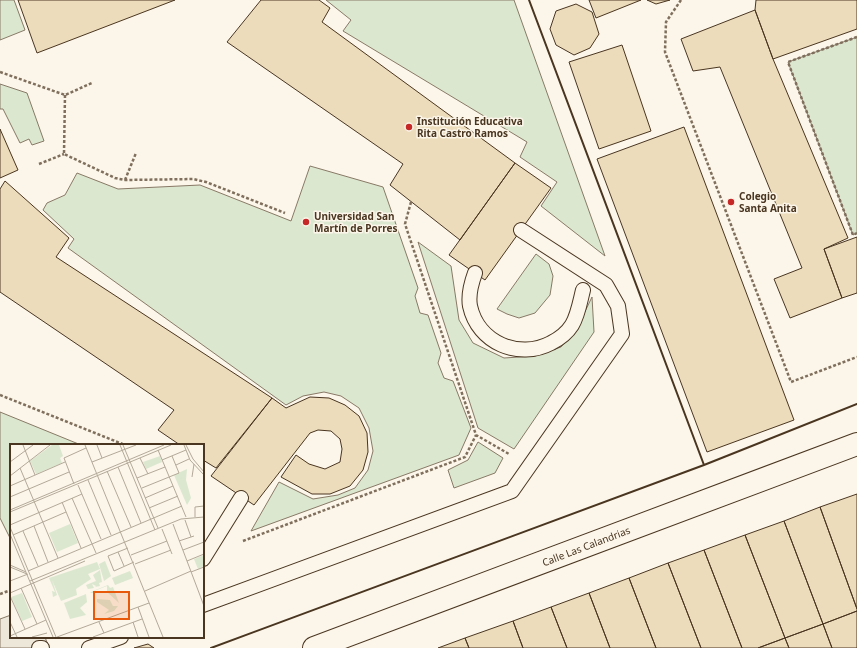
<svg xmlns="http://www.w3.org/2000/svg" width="857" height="648" viewBox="0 0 857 648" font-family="'Noto Sans',sans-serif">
	<rect width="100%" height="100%" fill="#fbf6e9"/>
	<path fill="#dce7d0" stroke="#887966" d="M 0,0 L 14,0 L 25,30 L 0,40 Z
		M 326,0 L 514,0 L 605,256 L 541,206 L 557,182 L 520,157 L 527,142 L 343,31 L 351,20 Z
		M 857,37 L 857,233 L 853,235 L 788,62 Z
		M 0,84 L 27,93 L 44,141 L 32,145 L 29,139 L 20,143 L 3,109 L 0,109 Z
		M 310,166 L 383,187 L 418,288 L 415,296 L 420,313 L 428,315 L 441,353 L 438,363 L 444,378 L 453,381 L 471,428 L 459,455 L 251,531 L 279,482 L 313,499 L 338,495 L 355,488 L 368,470 L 373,451 L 369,428 L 359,408 L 341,396 L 324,392 L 303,396 L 286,405 L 68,248 L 74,239 L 43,210 L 47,203 L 65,195 L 77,173 L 118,189 L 200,185 L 291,221 Z
		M 418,242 L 451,266 L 459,320 L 473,343 L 504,358 L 535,356 L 561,347 L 578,326 L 592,297 L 594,332 L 514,449 L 478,428 Z
		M 536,254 L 549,264 L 553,276 L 550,295 L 535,313 L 519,318 L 507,314 L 497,309 Z
		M 0,412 L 81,445 L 11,445 L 11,540 L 0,518 Z
		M 478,442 L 503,458 L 495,473 L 454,488 L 448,470 L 468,460 Z"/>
	<path fill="#ede7d9" stroke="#887966" d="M 11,615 L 11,637 L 45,637 L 49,648 L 0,648 L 0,619 Z"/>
	<path fill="#ecdcbc" stroke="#4a3520" d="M 18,0 L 175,0 L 37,53 Z
		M 261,0 L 319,0 L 330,8 L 322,22 L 515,163 L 460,240 L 390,185 L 403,164 L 227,42 Z
		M 589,0 L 641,0 L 596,18 Z
		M 647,0 L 670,0 L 656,4 Z
		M 756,0 L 857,0 L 857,29 L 773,59 L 755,10 Z
		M 576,4 L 592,12 L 599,34 L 590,48 L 574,55 L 556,45 L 550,29 L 556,11 Z
		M 755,10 L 773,59 L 848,238 L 824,249 L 842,298 L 790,318 L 774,279 L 802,268 L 720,67 L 693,71 L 681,39 Z
		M 622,45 L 651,131 L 599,149 L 569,62 Z
		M 684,127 L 794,420 L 707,452 L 597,159 Z
		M 0,129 L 18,170 L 0,178 Z
		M 515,163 L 551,188 L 485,280 L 449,255 Z
		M 5,181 L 69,238 L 56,257 L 272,398 L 216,468 L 203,460 L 203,445 L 180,445 L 158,430 L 174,410 L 0,292 L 0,189 Z
		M 857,237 L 857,293 L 842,298 L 824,249 Z
		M 310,397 L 329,398 L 345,405 L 359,416 L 367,433 L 368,452 L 363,470 L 350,486 L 330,494 L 312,494 L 281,477 L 296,455 L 309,464 L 325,469 L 340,462 L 342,449 L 340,439 L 331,431 L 318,430 L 310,433 L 254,505 L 211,476 L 272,398 L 286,408 Z
		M 857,494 L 857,609 L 820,507 Z
		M 820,507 L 857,609 L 857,611 L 823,624 L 784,521 Z
		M 784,521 L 823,624 L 785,638 L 745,535 Z
		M 745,535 L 785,638 L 758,648 L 742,648 L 704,550 Z
		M 704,550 L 742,648 L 701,648 L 668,563 Z
		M 668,563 L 701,648 L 656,648 L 629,578 Z
		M 629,578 L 656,648 L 610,648 L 589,593 Z
		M 589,593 L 610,648 L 567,648 L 551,607 Z
		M 551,607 L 567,648 L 523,648 L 513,621 Z
		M 857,611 L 857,648 L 832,648 L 823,624 Z
		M 513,621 L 523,648 L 469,648 L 465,638 Z
		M 823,624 L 832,648 L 789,648 L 785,638 Z
		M 465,638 L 469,648 L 438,648 Z
		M 785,638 L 789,648 L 758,648 Z
		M 148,644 L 154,648 L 134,648 Z"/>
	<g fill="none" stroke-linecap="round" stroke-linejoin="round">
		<defs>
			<path id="lane" d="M 475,273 C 471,284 468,295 470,306 C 478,343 519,360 551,343 C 559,339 567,333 572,325 C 578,315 580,302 583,290
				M 203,559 L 241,498
				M 203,605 L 512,491 L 622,334 L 618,306 L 606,285 L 521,230
				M 39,648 L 42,648
				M 89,648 L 121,637"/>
			<path id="street" d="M 314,648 L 857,444"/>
		</defs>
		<use href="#lane" stroke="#4a3520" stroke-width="16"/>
		<use href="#street" stroke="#4a3520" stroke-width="24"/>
		<path stroke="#7f6f5c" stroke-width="2.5" stroke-dasharray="3 2" stroke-linecap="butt" d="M 681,0 L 666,22 L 665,52 L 791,382 L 857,357
			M 857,37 L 788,62 L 853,235 L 857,233
			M 0,72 L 65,95 L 92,83
			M 65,95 L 64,154 L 115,178 L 125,180 L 193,179 L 206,182 L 285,213
			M 39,164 L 64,154
			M 125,180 L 136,153
			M 411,202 L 405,224 L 476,435 L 509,454
			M 0,395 L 125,445
			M 243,541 L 465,457 L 476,435
			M 0,594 L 11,590"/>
		<use href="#lane" stroke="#fbf6e9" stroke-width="14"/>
		<use href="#street" stroke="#fbf6e9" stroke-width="22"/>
		<path stroke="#4a3520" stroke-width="2" d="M 704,465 L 857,404
			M 211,648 L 704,465 L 529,0"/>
	</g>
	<g fill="#c62828" stroke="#fbf6e9" stroke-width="1.5">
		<circle cx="409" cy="127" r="4"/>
		<circle cx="731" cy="202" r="4"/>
		<circle cx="306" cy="222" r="4"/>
	</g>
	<g text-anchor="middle" stroke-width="3" stroke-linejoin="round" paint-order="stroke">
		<g font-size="10" font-weight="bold" fill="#4a3520" stroke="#fbf6e9" text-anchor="start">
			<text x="417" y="125">Institución Educativa<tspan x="417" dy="12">Rita Castro Ramos</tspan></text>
			<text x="739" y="200">Colegio<tspan x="739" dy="12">Santa Anita</tspan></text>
			<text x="314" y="220">Universidad San<tspan x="314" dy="12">Martín de Porres</tspan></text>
		</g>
		<g font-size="10" fill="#4a3520" stroke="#fbf6e9">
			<text transform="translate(586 546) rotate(-21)" y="4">Calle Las Calandrias</text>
		</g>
	</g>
	<g transform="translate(10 444)">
		<rect width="194" height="194" fill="#fbf6e9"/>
		<path d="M 42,1 L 49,1 L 53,12 L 50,14 L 52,19 L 26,30 L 20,17 ZM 150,12 L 152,18 L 136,25 L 133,18 ZM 177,25 L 176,36 L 181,54 L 177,61 L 164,31 ZM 60,80 L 68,99 L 47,108 L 39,89 ZM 194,111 L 194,122 L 188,125 L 184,115 ZM 95,117 L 101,132 L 94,137 L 89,120 ZM 87,118 L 90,125 L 78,130 L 81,135 L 66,145 L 67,151 L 51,157 L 42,136 L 47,151 L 43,153 L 42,147 L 45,148 L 39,134 ZM 90,126 L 92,138 L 89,139 L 90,142 L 85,143 L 86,142 L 82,140 L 84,144 L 78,145 L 76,141 L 86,137 L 83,131 ZM 120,127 L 123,134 L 105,141 L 102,134 ZM 98,141 L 100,144 L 103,143 L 109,159 L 97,148 L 97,142 L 84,147 L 85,149 L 80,149 L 83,147 ZM 12,149 L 22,173 L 12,177 L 1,153 ZM 76,150 L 77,158 L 70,164 L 76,171 L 60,175 L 54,159 ZM 87,155 L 100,156 L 103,162 L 108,162 L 104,167 L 94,170 L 99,166 L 87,158 Z" fill="#dce7d0"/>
		<path fill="none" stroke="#b4a999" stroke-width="1" d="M 13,1 L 25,31M 75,1 L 153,193M 87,1 L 92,14M 110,1 L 145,86M 113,1 L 148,84M 174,1 L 180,16 L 194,31M 176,1 L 183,15 L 194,28M 148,6 L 176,73M 130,14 L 138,30M 152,16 L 176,6M 0,18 L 23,1M 82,18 L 126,1M 166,21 L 179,15M 108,23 L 131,79M 10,24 L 48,114M 97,27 L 121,83M 0,32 L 40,1M 182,33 L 184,20M 127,34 L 155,23M 78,36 L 101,91M 64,40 L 54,14 L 76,4M 68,41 L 91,95M 0,42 L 55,18M 132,44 L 169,29 L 162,12M 0,53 L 59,28M 62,54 L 86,109M 135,54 L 163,42M 52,58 L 71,104M 139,64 L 168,52M 0,66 L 154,1M 0,68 L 161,1M 185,73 L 185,63 L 194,62M 175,76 L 181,93M 163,80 L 194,162M 0,81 L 72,50M 24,82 L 38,118M 0,83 L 46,193M 152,85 L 162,110M 13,87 L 28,122M 0,90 L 43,193M 3,91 L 56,68M 169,97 L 184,92M 118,104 L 98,112 L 104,127 L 124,118M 173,106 L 194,98M 108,108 L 114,122M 121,111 L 157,97M 177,117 L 194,110M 125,120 L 161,106M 0,121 L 16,128M 0,123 L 17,130M 18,127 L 172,62M 181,128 L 194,123M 0,137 L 18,130M 20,137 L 171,75 L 194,73M 21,140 L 75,117M 11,144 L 27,180M 135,147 L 181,127M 0,149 L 21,140M 0,152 L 15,185M 128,163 L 139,193M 0,178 L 7,193M 89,178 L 94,189M 123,178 L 128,193M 0,192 L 36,176M 22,193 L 37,189M 47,193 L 139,159M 83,193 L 132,175"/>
		<path fill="#e8590c" fill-opacity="0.15" stroke="#e8590c" stroke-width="2" d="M 84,148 L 119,148 L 119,175 L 84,175 Z"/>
		<rect width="194" height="194" fill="none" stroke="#4a3520" stroke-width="2"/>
	</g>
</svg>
